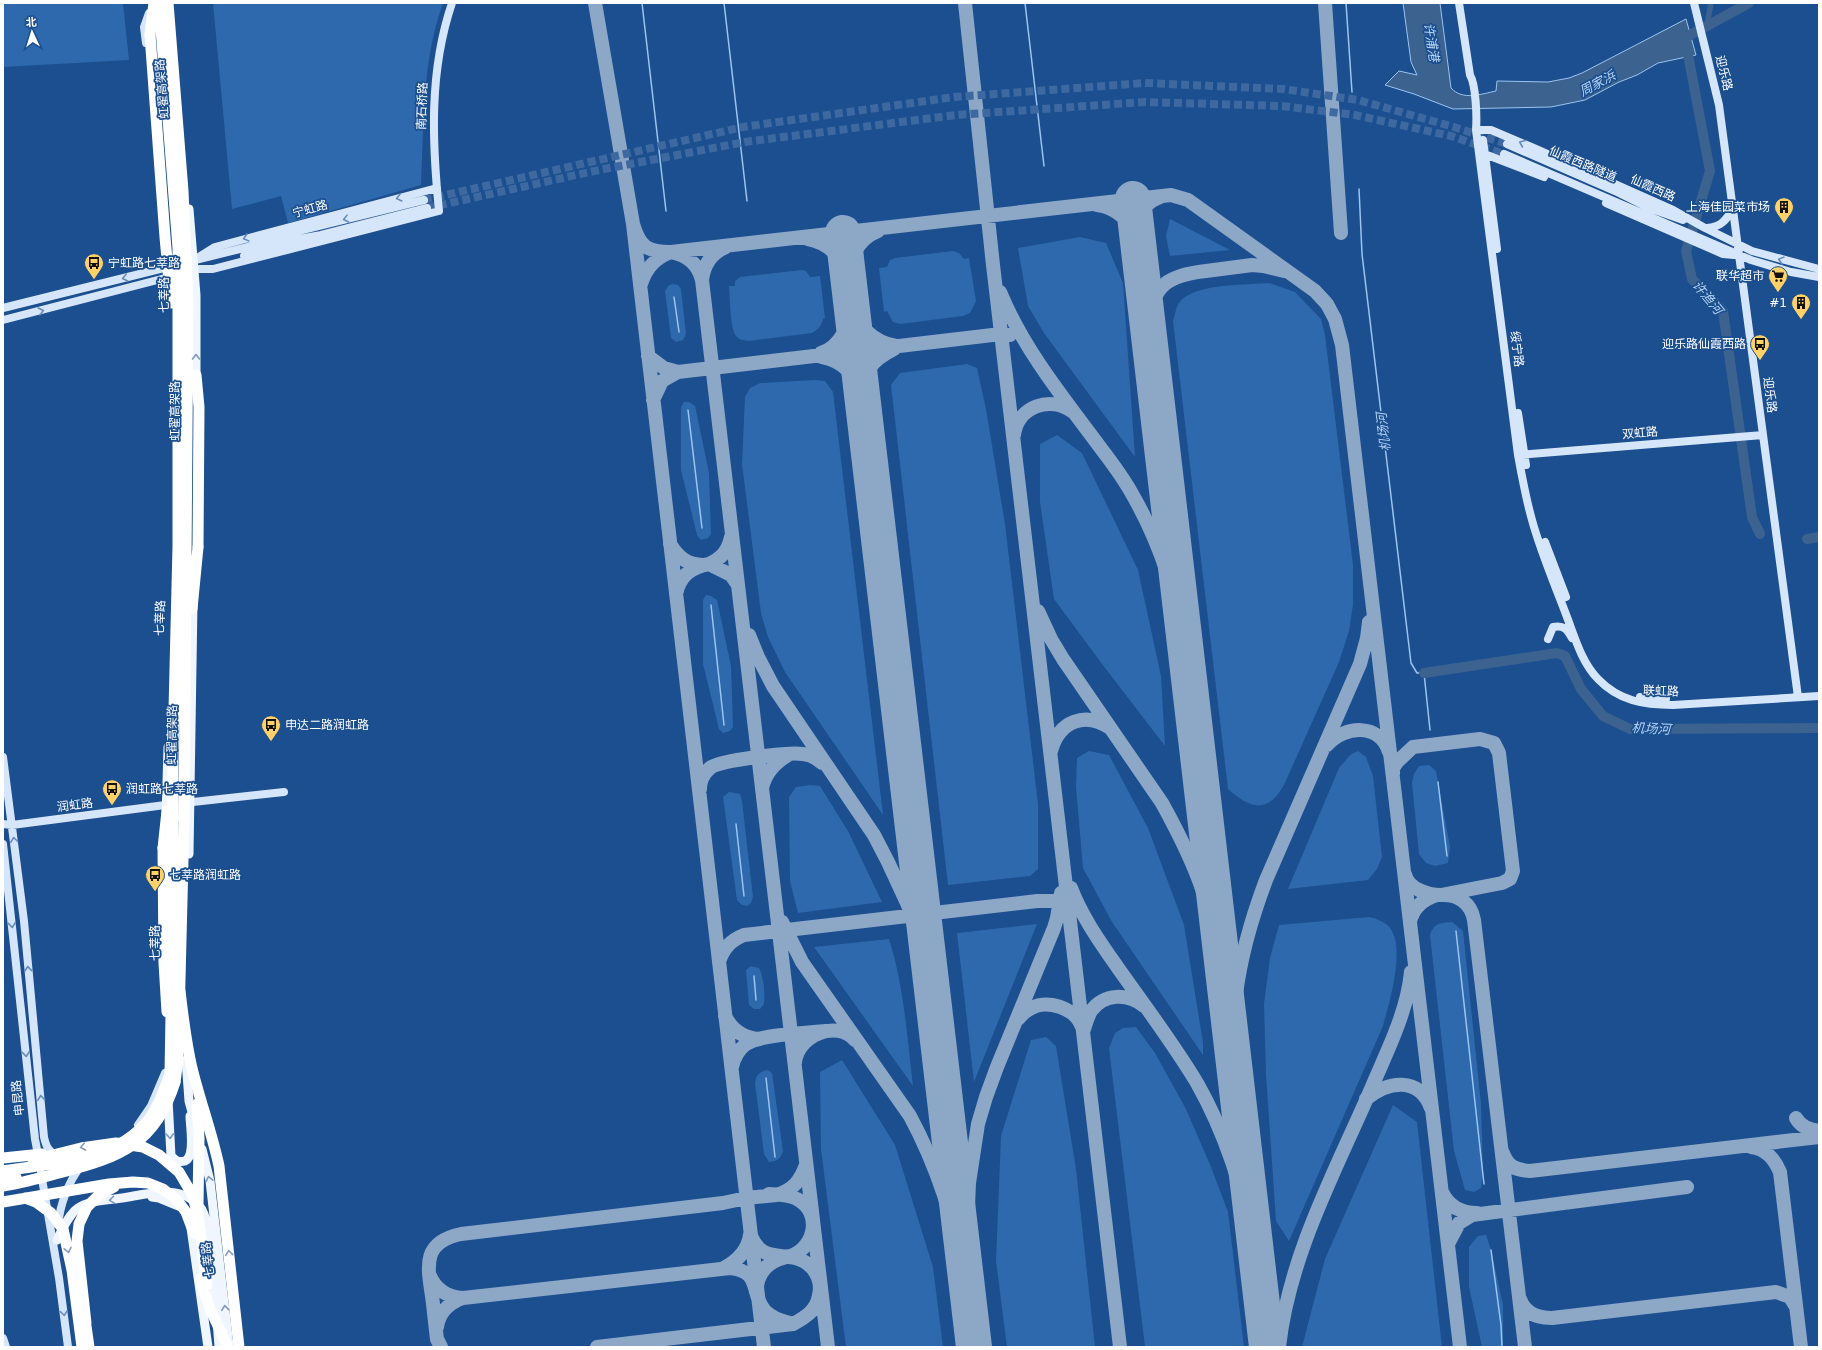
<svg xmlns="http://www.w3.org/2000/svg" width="1822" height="1350" viewBox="0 0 1822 1350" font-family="'DejaVu Sans','Noto Sans SC',sans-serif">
	<rect width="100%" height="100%" fill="#1b4f8f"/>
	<path fill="#2e69ad" d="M 3,3 L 123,3 L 129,60 L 3,67 Z
		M 213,3 L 443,3 C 422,61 424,124 421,185 L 288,223 L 281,196 L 232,209 Z
		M 1170,219 L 1230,250 L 1170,256 L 1166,236 Z
		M 1080,237 L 1106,243 L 1123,283 L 1135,457 L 1044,333 L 1028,306 L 1018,248 Z
		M 953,251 L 959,253 L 964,259 L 969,258 L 976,301 L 970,313 L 963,316 L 900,324 L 893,322 L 887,311 L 884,312 L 879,268 L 887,267 L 890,260 L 895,258 Z
		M 802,270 L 806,271 L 810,277 L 820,276 L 825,318 L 823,319 C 821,326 819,329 812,333 L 748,341 C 744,340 739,340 736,336 C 730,328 730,298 729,286 L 735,286 L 735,281 L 740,277 Z
		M 1269,283 L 1295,292 L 1321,319 L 1325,335 L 1353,565 L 1353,605 L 1349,631 L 1339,662 L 1284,785 C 1268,814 1250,809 1228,789 L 1173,321 C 1175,315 1176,307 1179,303 C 1192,283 1247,285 1269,283 Z
		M 672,284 L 678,285 L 681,289 L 686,334 L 683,340 L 676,342 L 671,338 L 665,291 L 668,286 Z
		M 967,364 L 977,368 L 986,409 L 1005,524 L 1038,804 L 1038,869 L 1030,876 L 948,885 L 891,385 L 900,373 Z
		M 815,380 L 825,381 L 833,392 L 883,815 L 785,672 L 768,637 L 761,613 L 742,464 L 745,397 L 750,388 L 760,383 Z
		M 684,402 L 689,402 L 695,406 L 709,473 L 711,534 L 708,538 L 701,540 L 697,535 L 681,470 L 681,407 Z
		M 1057,435 L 1082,453 L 1138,570 L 1161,676 L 1165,746 L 1102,664 L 1054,599 L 1040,502 L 1040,444 Z
		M 706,595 L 711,596 L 717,600 L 731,666 L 733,727 L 730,731 L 723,733 L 719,729 L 703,664 L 703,600 Z
		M 1089,751 L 1109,755 L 1148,828 L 1184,925 L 1203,1043 L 1203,1055 L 1112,922 L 1083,868 L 1076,787 L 1077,758 Z
		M 1358,751 L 1366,757 L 1373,776 L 1382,857 L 1377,869 L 1368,880 L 1288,889 L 1339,768 L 1350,755 Z
		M 1429,765 L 1436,771 L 1450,847 L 1448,863 L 1435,866 L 1426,863 L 1419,854 L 1412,783 L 1414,774 L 1419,766 Z
		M 810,785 L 820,786 L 848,831 L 882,902 L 798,913 L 790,881 L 789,797 L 796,787 Z
		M 729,792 L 740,794 L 742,801 L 753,897 L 751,903 L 747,906 L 742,905 L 737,900 L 723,797 Z
		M 1369,917 C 1377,919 1384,921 1390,928 C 1406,948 1389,1004 1383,1026 L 1289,1241 L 1276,1221 L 1266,1074 L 1264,1004 L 1270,958 L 1279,925 Z
		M 1452,922 L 1463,931 L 1481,1104 L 1483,1173 L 1481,1188 L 1474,1192 L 1465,1190 L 1454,1151 L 1430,935 C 1434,923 1440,923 1452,922 Z
		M 1037,924 L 974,1082 L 957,933 Z
		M 889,939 C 904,986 907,1036 913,1086 L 814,947 Z
		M 751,966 L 759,968 C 764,978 765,993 764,1004 L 760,1009 L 754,1009 L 749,1005 L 746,970 Z
		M 1136,1027 L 1155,1053 L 1186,1109 L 1211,1167 L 1228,1212 L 1244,1347 L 1145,1347 L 1109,1048 L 1115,1033 L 1123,1028 Z
		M 1046,1037 L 1056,1046 L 1076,1169 L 1095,1347 L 1007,1347 L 996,1261 L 1001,1136 L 1031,1040 Z
		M 842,1060 L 895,1145 L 933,1267 L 943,1347 L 846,1347 L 821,1149 L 820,1072 Z
		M 767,1070 L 772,1073 L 783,1151 C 780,1160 777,1161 769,1162 L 764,1154 L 755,1083 C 756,1075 759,1072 767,1070 Z
		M 1393,1105 L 1417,1122 L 1442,1347 L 1302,1347 L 1325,1259 Z
		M 1486,1235 L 1491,1250 L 1503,1305 L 1503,1347 L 1482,1347 L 1469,1287 L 1469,1247 L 1478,1236 Z"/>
	<path fill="#3c6290" stroke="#9cc4f0" d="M 1403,3 L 1440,3 L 1451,88 C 1463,101 1481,94 1496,91 L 1497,81 L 1548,82 L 1569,78 L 1582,73 L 1686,19 L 1696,55 L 1658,63 L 1637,75 L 1619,82 L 1585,100 L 1551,107 L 1453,109 L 1414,94 L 1385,85 L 1399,71 L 1417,75 L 1411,62 Z"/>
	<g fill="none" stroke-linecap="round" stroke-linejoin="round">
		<path stroke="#9cc4f0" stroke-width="1.5" d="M 642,3 L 666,211
			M 724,3 L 747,201
			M 1025,3 L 1044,166
			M 1346,3 L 1352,92
			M 1359,189 L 1362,254 L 1411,663 L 1417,673 L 1424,673 L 1430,730
			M 674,297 L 679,332
			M 688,410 L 702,528
			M 711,605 L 724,725
			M 1438,782 L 1447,856
			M 736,824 L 744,896
			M 1456,931 L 1484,1184
			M 754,976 L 756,1000
			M 766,1078 L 775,1157
			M 1491,1250 L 1501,1325 L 1502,1347"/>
		<path stroke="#3c6290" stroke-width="5.5" d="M 1707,25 L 1711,3"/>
		<path stroke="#3c6290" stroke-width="10" d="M 1679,41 L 1749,3
			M 1686,44 L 1710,171 L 1686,251 L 1692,279 L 1723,311 L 1752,517 L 1760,534
			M 1807,539 L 1819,537
			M 1424,673 L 1557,653 L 1565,656 L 1581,689 L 1603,716 L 1630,729 L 1819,728"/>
		<path stroke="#8da7c7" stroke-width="14" d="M 595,3 L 633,224 L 764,1347
			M 965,3 L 993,265 L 1120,1347
			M 1325,3 L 1341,233
			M 1097,205 C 1116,207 1132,222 1138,241
			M 633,224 C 640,247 647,252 671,252 L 1171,195 L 1188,200 L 1315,291 L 1327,304 L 1335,319 L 1342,345 L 1460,1347
			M 1136,228 C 1139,213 1145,202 1160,197
			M 808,239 C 829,243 842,257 848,277
			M 849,277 C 850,256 858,239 878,231
			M 702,280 C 704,264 711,253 726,247
			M 641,284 C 646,268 655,258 671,252 C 688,255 698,264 702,280 L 828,1347
			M 1000,292 C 1022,345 1057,390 1091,435 C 1105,454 1120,472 1131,492 C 1159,540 1176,592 1185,646
			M 852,304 C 857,326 873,342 896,346
			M 1147,322 C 1154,284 1169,275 1206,271 C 1221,269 1236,267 1252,265 L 1263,266 L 1284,271
			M 821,353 C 840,347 850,325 851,307
			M 648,356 L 664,368 L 678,372 L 1001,334 L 1010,335
			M 822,357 C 844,361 856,375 862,396
			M 653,400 L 662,381 L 678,372
			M 863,400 C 862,373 870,361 894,349
			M 1014,435 C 1018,406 1051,395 1073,412
			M 670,544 C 678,557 687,565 703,565
			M 709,564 C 722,558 728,551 731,537
			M 676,594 C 680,576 691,567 709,564 L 731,575 L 738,585
			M 1038,611 L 1051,639 L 1063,659 L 1162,803 C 1178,832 1193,861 1203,892 C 1212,919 1217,948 1224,976
			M 749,635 L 758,657 L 773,686 L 874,835 L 888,862 L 913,916 L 934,1005
			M 1327,745 C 1345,725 1380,723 1389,752
			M 1051,751 C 1059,721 1085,711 1110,728
			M 1393,774 L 1393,768 L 1397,762 L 1413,747 L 1480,739 L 1494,743 L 1499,753 L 1513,871 L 1510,879 L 1502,883 L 1441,895 C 1428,895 1408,889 1405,874
			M 762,788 C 766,772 775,763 788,755
			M 700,789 C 700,781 704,773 710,768 C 720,760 789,752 803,754 C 811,755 817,758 822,763
			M 1071,888 C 1082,917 1100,942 1118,968 C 1145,1006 1173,1043 1197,1083 C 1226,1134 1242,1188 1255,1245
			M 1441,895 C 1458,894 1471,903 1474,920 L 1525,1347
			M 782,922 L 802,962 L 910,1116 C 938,1168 953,1219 966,1276
			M 1410,922 C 1413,907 1424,899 1437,895
			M 719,962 C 723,948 731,940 744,935 L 1037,901 L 1060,901 L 1068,904
			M 725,1016 C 732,1030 743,1038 759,1039
			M 1018,1019 C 1021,1016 1024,1012 1028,1010 C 1045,998 1075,1007 1082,1027
			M 1084,1029 C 1086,1023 1088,1016 1091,1011 C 1104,993 1128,993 1144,1006
			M 795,1063 C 797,1036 836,1019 855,1040
			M 732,1067 C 734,1058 738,1050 746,1044 C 762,1034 807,1033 826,1031
			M 1236,1083 C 1235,1053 1232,1024 1236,994 C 1241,955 1252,917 1266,880 L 1360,664 L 1367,638 L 1369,622
			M 1366,1099 C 1388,1081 1419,1076 1431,1108
			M 1796,1118 C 1801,1127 1809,1130 1819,1131
			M 1751,1147 C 1766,1149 1774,1158 1780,1172 L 1801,1347
			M 1503,1153 C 1508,1167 1516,1170 1530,1171 L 1819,1137
			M 1442,1192 C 1449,1207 1461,1213 1477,1213
			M 769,1194 C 779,1195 788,1194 797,1199 C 824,1213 814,1252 786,1257
			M 777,1195 C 794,1189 800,1181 806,1165
			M 1448,1244 L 1459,1223 L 1472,1215 L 1687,1187
			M 966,1254 L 969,1183 L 978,1124 L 986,1097 L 997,1067 L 1054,928 L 1057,918 L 1061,893
			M 724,1268 C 737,1261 748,1250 750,1235
			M 430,1276 C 436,1290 448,1297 463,1298 L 730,1268 C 762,1271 750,1294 765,1311 C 773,1319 783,1321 793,1324
			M 757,1286 C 759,1271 769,1262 783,1258
			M 1520,1299 C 1525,1314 1538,1318 1552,1318 L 1776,1292 L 1790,1297 L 1796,1307
			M 437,1327 C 439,1312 449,1303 463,1298
			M 441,1347 L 437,1339 C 435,1324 434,1310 432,1296 C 427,1264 423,1242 461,1234 L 723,1203 L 746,1198 L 777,1195
			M 597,1347 L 793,1324 C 806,1317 817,1310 819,1295 C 823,1278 812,1262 795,1258 C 775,1254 761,1259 751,1236
			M 1279,1347 C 1289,1256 1335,1172 1371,1089 C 1387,1051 1407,1013 1411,972"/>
		<path stroke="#8da7c7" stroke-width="36" d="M 1133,199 L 1267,1347
			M 843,233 L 974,1347"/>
		<path stroke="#3d69a0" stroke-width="8" stroke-dasharray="8 4" stroke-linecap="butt" d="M 424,200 L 743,127 L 954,97 L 1145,83 L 1283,89 L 1358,100 L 1454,127 L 1507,144
			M 427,208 L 599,170 L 745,142 L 956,115 L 1145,102 L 1282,106 L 1355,115 L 1451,136 L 1504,154"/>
		<path stroke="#d6e6fa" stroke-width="8" d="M 1459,3 L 1470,75 C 1476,85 1477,117 1476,130 L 1518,455 C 1522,477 1526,499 1532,520 C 1541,553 1555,585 1567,617 C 1575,638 1582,663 1598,679 C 1619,701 1644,705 1673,705 L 1819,696
			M 1694,3 L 1719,105 L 1798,697
			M 146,43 L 144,27 L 149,13
			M 1476,130 L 1491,130 L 1536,149 L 1673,210 L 1705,228 L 1752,251 L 1819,269
			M 1483,140 L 1497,249
			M 1507,144 L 1615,191 L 1649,208 L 1683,220
			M 1482,153 L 1544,177
			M 1504,154 L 1751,260 L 1791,272 L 1819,277
			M 1606,203 L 1723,254 L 1734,255
			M 1707,228 C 1721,227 1726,220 1733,209
			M 244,256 L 294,240 L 321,235 L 427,208
			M 199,257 L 215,247 L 437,188
			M 187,262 L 244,248 L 290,233 L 424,200
			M 194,269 L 213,269 L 439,211 C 432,141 429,71 452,3
			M 3,308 L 172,266
			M 3,320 L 173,276
			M 1518,413 L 1526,465
			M 1519,455 L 1763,435
			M 1545,542 L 1566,597
			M 1548,639 L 1553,627 C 1564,625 1567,629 1572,638
			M 1640,697 L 1666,699
			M 3,757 L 24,921 L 44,1137 C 46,1146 48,1151 57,1156
			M 184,803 L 284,792
			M 3,824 L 12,825 L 173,804
			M 3,844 L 35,1139 L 39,1160
			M 138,1125 L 151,1106 L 165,1073
			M 41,1173 L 59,1278 L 68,1347
			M 58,1225 C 60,1205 68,1182 81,1166
			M 3,1338 L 6,1347"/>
		<path stroke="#f0f6ff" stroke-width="9" d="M 189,209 L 196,295 L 196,382
			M 166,818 L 168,747
			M 189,854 L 193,602
			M 186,1060 L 189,1101 L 195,1123
			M 168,1099 L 171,1156 C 175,1160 178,1163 185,1161 C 196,1156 190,1127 190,1116
			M 202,1149 L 210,1181 L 229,1346
			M 152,1197 L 159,1198 L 181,1207
			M 191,1228 L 208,1347
			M 57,1240 C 76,1200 80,1204 122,1198 C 142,1195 169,1187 188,1197 C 195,1201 201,1206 204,1214 C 209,1227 209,1243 211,1256 C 214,1286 217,1317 219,1347"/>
		<path stroke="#fff" stroke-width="11" d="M 150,35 L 154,3
			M 196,375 L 199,407 L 198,547
			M 163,848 L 164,963 L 167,1012
			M 175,1082 L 178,1059 L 184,820
			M 3,1179 L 16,1177
			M 86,1326 L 89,1347"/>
		<path stroke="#fff" stroke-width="11" d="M 168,3 L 183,191 L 188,303 L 184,820
			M 150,35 L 165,237 L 171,303
			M 192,609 L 198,547
			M 163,848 L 167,811
			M 180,991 C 183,1017 186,1043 192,1068 C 200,1101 212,1133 219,1166 L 239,1347
			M 197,1104 L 199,1139 L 198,1205
			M 3,1158 L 42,1154
			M 33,1160 L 81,1148 L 116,1143 L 143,1147 L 159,1155 L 179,1172 L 192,1194 L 198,1215 L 207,1286
			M 3,1171 C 53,1163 116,1162 149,1119 C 159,1106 164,1090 170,1074 L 173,894 L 173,750 L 178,546 L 178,248 L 159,3
			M 3,1186 C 23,1183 43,1177 63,1172 C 121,1157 156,1143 175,1082
			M 25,1198 L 36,1202 L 51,1213 L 63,1229 L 72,1270 L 82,1347
			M 3,1202 L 109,1184 L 133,1182 L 148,1183 L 163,1189 L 177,1200 L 186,1212 L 194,1233
			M 200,1279 L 210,1309 L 228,1347
			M 86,1323 L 77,1241 L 79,1224 L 87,1207 L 99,1195 L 114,1187"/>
	</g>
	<defs><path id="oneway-chevron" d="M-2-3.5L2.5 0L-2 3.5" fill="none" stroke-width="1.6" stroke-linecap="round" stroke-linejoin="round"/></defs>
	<g stroke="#668bba">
		<use href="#oneway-chevron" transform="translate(1522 143) rotate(-157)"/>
		<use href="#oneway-chevron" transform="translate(399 198) rotate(166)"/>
		<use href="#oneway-chevron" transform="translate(346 219) rotate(166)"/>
		<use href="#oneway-chevron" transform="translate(246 238) rotate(165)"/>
		<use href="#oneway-chevron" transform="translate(1781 260) rotate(-165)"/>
		<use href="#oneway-chevron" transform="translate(125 278) rotate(167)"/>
		<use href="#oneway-chevron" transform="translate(41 311) rotate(-14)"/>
		<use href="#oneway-chevron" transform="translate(14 840) rotate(-97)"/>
		<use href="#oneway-chevron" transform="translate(12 925) rotate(84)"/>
		<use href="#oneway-chevron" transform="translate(28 969) rotate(-96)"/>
		<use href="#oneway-chevron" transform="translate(26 1054) rotate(84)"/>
		<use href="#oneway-chevron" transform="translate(41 1098) rotate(-96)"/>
		<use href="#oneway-chevron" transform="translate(64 1313) rotate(82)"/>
	</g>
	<g stroke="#7b9ac1">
		<use href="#oneway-chevron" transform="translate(196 357) rotate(-90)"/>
		<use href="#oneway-chevron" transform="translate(170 1136) rotate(87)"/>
		<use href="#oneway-chevron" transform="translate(209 1179) rotate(-102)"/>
		<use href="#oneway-chevron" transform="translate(112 1200) rotate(172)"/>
		<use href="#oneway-chevron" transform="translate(225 1308) rotate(-96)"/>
	</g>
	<g stroke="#829ec1">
		<use href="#oneway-chevron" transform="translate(83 1147) rotate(169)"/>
		<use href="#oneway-chevron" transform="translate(68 1250) rotate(78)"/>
		<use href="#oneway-chevron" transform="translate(229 1253) rotate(-96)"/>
	</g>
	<defs>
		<symbol id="building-pin" viewBox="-11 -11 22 30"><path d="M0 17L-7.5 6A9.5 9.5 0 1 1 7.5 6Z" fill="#ffd166" stroke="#1b4f8f"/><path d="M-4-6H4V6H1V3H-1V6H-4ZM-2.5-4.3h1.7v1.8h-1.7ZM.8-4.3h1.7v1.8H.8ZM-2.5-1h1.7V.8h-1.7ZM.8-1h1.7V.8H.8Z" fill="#111"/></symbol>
		<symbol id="bus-pin" viewBox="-11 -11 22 30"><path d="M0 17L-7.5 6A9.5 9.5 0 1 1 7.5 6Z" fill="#ffd166" stroke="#1b4f8f"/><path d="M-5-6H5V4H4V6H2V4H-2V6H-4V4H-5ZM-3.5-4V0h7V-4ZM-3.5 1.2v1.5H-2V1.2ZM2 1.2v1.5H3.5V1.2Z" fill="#111"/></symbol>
		<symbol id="supermarket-pin" viewBox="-11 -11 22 30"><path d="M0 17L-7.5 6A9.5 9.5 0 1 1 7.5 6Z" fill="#ffd166" stroke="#1b4f8f"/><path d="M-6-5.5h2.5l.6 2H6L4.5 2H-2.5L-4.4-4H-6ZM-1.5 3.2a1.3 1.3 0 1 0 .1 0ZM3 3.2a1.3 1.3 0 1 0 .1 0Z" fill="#111"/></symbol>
	</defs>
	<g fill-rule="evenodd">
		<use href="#building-pin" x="1773" y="196" width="22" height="30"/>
		<use href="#bus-pin" x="83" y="252" width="22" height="30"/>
		<use href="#supermarket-pin" x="1767" y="265" width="22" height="30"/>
		<use href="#building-pin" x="1790" y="292" width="22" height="30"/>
		<use href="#bus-pin" x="1749" y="333" width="22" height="30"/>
		<use href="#bus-pin" x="260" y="714" width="22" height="30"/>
		<use href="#bus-pin" x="101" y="778" width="22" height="30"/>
		<use href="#bus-pin" x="144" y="864" width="22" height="30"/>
	</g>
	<g text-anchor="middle" stroke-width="3.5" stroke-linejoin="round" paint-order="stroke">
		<g font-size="12" fill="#fff" stroke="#1b4f8f">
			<text transform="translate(1724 73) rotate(76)" y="4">迎乐路</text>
			<text transform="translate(162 89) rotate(-95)" y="4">虹翟高架路</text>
			<text transform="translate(422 106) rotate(-88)" y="4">南石桥路</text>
			<text transform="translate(1583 164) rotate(23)" y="4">仙霞西路隧道</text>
			<text transform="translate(1653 188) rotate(24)" y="4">仙霞西路</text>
			<text transform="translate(310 209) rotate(-15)" y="4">宁虹路</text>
			<text transform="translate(164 295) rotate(-90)" y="4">七莘路</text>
			<text transform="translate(1517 349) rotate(83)" y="4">绥宁路</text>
			<text transform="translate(1770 395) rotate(83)" y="4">迎乐路</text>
			<text transform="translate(175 411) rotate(-90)" y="4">虹翟高架路</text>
			<text transform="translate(1640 433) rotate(-5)" y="4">双虹路</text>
			<text transform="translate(160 618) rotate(-88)" y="4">七莘路</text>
			<text transform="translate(1661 691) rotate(2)" y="4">联虹路</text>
			<text transform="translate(172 735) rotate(-89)" y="4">虹翟高架路</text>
			<text transform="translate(75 805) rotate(-7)" y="4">润虹路</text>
			<text transform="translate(155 943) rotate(-90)" y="4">七莘路</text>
			<text transform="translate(18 1098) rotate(-96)" y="4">申昆路</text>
			<text transform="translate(208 1260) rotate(-97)" y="4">七莘路</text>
		</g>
		<g font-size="12" fill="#fff" stroke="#1b4f8f" text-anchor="end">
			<text x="1770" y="211">上海佳园菜市场</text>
			<text x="108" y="267" text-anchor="start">宁虹路七莘路</text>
			<text x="1764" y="280">联华超市</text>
			<text x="1787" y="307">#1</text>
			<text x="1746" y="348">迎乐路仙霞西路</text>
			<text x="285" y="729" text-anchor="start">申达二路润虹路</text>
			<text x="126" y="793" text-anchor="start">润虹路七莘路</text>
			<text x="169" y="879" text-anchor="start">七莘路润虹路</text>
		</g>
		<g font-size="13" font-style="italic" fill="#b5d3f5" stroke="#1b4f8f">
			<text transform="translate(1432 42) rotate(81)" y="5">许浦港</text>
			<text transform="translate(1597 83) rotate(-28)" y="5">周家浜</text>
			<text transform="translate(1708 297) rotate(50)" y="5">许渔河</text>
			<text transform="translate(1383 432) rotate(-97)" y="5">机场河</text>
			<text transform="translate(1651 728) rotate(3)" y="5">机场河</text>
		</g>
	</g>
	<rect width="1822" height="1350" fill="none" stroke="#ffffff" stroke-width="8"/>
	<g transform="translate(32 32) rotate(356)" stroke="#1b4f8f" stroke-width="3" paint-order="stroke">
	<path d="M0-3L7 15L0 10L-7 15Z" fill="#ffffff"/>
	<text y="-6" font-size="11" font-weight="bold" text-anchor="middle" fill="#ffffff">北</text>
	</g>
</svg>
